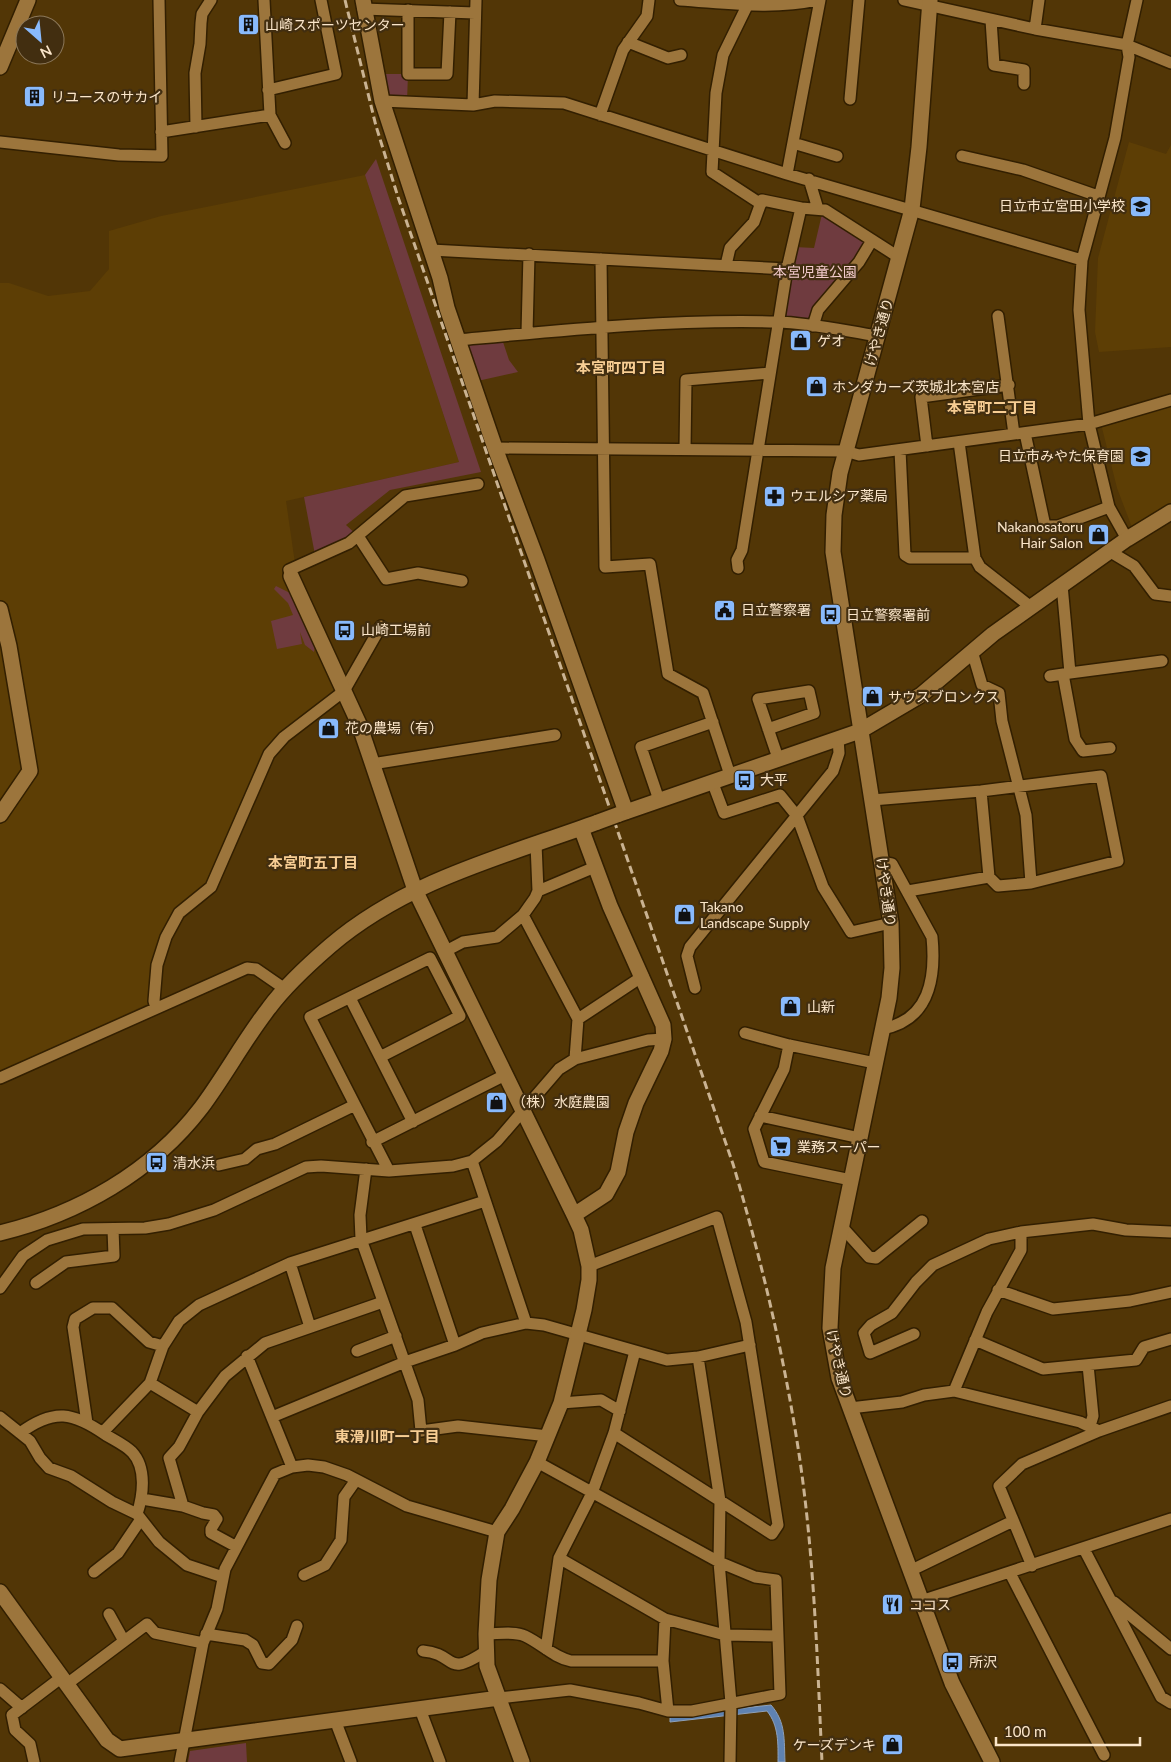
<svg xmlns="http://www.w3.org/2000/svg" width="1171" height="1762" viewBox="0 0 1171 1762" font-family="Lato,'Noto Sans JP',sans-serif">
	<rect width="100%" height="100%" fill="#523606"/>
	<path fill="#5d3e05" d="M 1129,142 L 1166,154 L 1171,145 L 1171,347 L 1099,352 L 1095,332 L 1098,258 Z
		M 365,175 L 459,462 L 286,501 L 298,584 L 338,693 L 282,739 L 211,887 L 179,913 L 166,937 L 154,1001 L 0,1072 L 0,283 L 9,283 L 48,296 L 90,291 L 109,269 L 109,231 L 161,216 Z
		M 1171,406 L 1171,506 L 1133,530 L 1117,488 L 1101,424 Z"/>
	<path fill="#6f3b3f" d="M 377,74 L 408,74 L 407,102 L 382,101 Z
		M 376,159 L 481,472 L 390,490 L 346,525 L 358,536 L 316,560 L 304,497 L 459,462 L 365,175 Z
		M 822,214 L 867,241 L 811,322 L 783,319 L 795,247 L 814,248 Z
		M 501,336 L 509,360 L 518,372 L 473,382 L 458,340 Z
		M 276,586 L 292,594 L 315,646 L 314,652 L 305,645 L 300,632 L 302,644 L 277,649 L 271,621 L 293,615 L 288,603 L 274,589 Z
		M 246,1743 L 247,1762 L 188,1762 L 190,1751 Z"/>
	<path fill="#5f82b1" stroke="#8ea0b8" d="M 771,1705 C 786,1722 784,1740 785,1762 L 778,1762 C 778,1744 779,1726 767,1711 L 670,1722 L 670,1716 Z"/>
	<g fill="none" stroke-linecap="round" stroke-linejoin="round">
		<defs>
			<path id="street" d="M 264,0 L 270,115 L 285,143
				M 680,0 C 727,3 772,10 818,0
				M 904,0 L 1035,29 L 1127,45 L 1171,63
				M 747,6 L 723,55 L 716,93 L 712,172 L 761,204
				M 363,9 L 475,13
				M 408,10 L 408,74 L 447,74 L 450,12
				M 991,20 L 994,65 L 1024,70 L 1024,84
				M 1035,29 L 1039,0
				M 628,42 L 668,58 L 681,55
				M 268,90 L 336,74 L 321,0
				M 850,99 L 859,0
				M 382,101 L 473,105 L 495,101 L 564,103 L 787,174 L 1082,260
				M 473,105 L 476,0
				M 600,115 L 623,50 L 647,16 L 649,0
				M 196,127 L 195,73 L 200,44 L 201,23 L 202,14 L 211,0
				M 161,132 L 270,115
				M 0,142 L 119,155 L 162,156 L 159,0
				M 793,143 L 837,156
				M 962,156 L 1023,170 L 1098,196
				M 787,174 L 820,0
				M 809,179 L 818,209
				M 431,250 L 787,269
				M 601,259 L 605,567 L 650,564 L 668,674 L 703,693 L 730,775
				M 726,265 L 730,248 L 754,222 L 762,200 L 801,208
				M 998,316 L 1014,434
				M 813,326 L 818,310 L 859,262 L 871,242
				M 527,333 L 529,254
				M 458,340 C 564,330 670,319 777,322 C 811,323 845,331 878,336
				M 1025,433 L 1045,526 L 1058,526 L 1109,507
				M 959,442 L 975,558 L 980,567 L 1031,607
				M 927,446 L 921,397 L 1009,385
				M 495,448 L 845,451 L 859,455 L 1089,424 L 1171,400
				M 685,449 L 686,380 L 770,373
				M 900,450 L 905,555 L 910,558 L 975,558
				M 358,536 L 386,579 L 418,573 L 462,581
				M 1127,539 L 1109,507 L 1089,424 L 1079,310 L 1082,260 L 1115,138 L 1129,57 L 1127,45 L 1137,0
				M 1109,551 L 1134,566 L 1155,594 L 1171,596
				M 738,568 L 737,560 L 742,550 L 787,269 L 801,208 L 825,210 L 900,258
				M 291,576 L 289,570 L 349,543 L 405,496 L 478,484
				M 1062,585 L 1070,673 L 1162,661
				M 972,651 L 982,685 L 999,693 L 1002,721 L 1026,815 L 1031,883
				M 1063,674 L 1075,739 L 1083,751 L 1110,748
				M 1050,676 L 1070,673
				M 768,729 L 814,713 L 809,691 L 758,699 L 778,758
				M 372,764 L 555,735
				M 712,781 L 724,813 L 780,795 L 797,816 L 823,887 L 851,932 L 891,923
				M 981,791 L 989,877
				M 659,800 L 641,747 L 713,722
				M 872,800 L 981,791 L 1101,776 L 1118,861 L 1031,883 L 998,886 L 989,877 L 908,891
				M 881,862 L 892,864 L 932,937 C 936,978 930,1020 882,1029
				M 538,891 L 595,867
				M 523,915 L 578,1019
				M 444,952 L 463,942 L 497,937 L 523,915 L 535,898 L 538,891 L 536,844
				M 695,988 L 687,956 L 690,947 L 833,771 L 839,753 L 838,739
				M 350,998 L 413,1122
				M 156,1008 L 154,1001 L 157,965 L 166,937 L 179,913 L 211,887 L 269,754 L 284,737 L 344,691 L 381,626
				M 745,1033 L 789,1045 L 875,1063
				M 789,1045 L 784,1069 L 754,1129 L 764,1162 L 851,1180
				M 575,1059 L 578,1019 L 643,976
				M 0,1078 L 247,968 L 256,969 L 285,989
				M 355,1105 L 310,1017 L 430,958 L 460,1016 L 380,1057
				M 760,1116 L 860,1138
				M 372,1142 L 505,1075
				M 472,1161 L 526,1323
				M 219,1165 L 245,1159 L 257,1149 L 275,1144 L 355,1105 L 389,1171
				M 366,1169 L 360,1215 L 361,1239 L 418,1400 L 421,1431 L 458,1426 L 548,1436
				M 415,1225 L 455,1345
				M 842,1227 L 869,1257 L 876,1258 L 922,1221
				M 290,1263 L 310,1327
				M 589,1266 L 717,1217 L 746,1322 L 778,1525 L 772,1534 L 614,1433
				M 36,1283 L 66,1262 L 114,1256 L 113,1229
				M 0,1288 L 23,1256 L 47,1240 L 83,1229 L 145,1228 L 169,1224 L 214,1210 L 306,1167 L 321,1166 L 389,1171 L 453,1166 L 472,1161 L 497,1141 L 559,1069 L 575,1059 L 648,1040 L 664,1039
				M 998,1290 L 1053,1309 L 1130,1301 L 1171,1292
				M 914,1334 L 870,1353 L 864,1333 L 871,1325 L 892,1313 L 916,1282 L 933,1265 L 989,1239 L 1021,1232 L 1093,1224 L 1126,1230 L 1171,1232
				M 975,1340 L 1043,1369 L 1136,1360 L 1144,1347 L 1171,1339
				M 357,1351 L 396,1336
				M 247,1356 L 292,1467
				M 698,1357 L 720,1501 L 719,1562 L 731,1703 L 730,1762
				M 1088,1365 L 1093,1416 L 1090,1426
				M 150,1383 L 198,1412
				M 954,1391 L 987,1312 L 1021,1250 L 1021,1232
				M 561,1403 L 601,1400 L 620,1411
				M 850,1408 L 902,1402 L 924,1395 L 954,1391 L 1080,1422 L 1099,1431 L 1171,1406
				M 0,1417 L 30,1441 L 40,1458 L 49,1468 L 71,1476 L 112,1502 L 137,1514 L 159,1542 L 187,1565 L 223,1577
				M 272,1417 L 405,1362 L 455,1345 L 482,1333 L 526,1323 L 544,1325 L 667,1360 L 698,1357 L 750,1345
				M 87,1423 L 73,1327 L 75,1319 L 93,1308 L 112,1308 L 149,1342 L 163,1346
				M 103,1432 L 150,1383 L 163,1346 L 179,1321 L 199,1305 L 290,1263 L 485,1201
				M 20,1433 C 54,1408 73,1412 106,1435 C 114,1440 125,1445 132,1452 C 147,1468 143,1496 137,1514
				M 142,1499 L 183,1506 L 203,1513 L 214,1515 L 217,1519 L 211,1529 L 211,1533 L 235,1546
				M 183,1506 L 169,1458 L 179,1447 L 198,1412 L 225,1376 L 265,1343 L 383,1302
				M 1084,1549 L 1161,1697 L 1171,1703
				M 559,1558 L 665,1619 L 725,1635 L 778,1636
				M 1032,1566 L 999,1486 L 1022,1464 L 1099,1431
				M 909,1570 L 916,1568 L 1013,1521
				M 94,1572 L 118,1553 L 141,1519
				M 1010,1573 L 1104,1755
				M 304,1575 L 325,1565 L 341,1540 L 344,1497 L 356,1480
				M 921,1601 L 1171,1519
				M 1114,1602 L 1171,1649
				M 109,1614 L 124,1641
				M 665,1619 L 663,1661 L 668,1711
				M 206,1634 L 245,1640 L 253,1645 L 262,1663 L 269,1664 L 292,1640 L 297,1626
				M 486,1634 C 498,1634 514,1631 525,1636 C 542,1644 553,1657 571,1661 L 663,1661
				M 546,1649 L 559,1558 L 592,1493 L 614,1433 L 635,1351
				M 423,1651 C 458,1654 444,1679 486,1651
				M 67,1684 L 147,1624 L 155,1633 L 203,1643
				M 0,1689 L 22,1708
				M 499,1698 L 570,1690 L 639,1703 L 668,1711 L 692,1711 L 780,1694 L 776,1580 L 755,1577 L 719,1562 L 537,1462
				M 420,1709 L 440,1762
				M 335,1720 L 351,1762
				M 34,1762 L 30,1744 L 15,1730 L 12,1715 L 62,1677
				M 180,1762 L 203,1643 L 217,1609 L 225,1569 L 275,1474 L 292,1467 L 308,1465 L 324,1467 L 347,1475 L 407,1506 L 497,1532"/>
			<path id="secondary" d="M 363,0 L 382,101 L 440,278 L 447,308 L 495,448 L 537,560 L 626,812
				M 930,0 L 919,147 L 912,209 L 840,473 L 834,515 L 833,552 L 891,923 L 892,968 L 889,998 L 833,1268 L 830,1328 L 839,1378 L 952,1683 L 992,1762
				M 0,67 L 28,0
				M 291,576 L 359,724 L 415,890 L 574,1215 L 581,1230 L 589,1266 L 589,1280 L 584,1310 L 561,1403 L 537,1462 L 512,1509 L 497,1532 L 489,1580 L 486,1634 L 487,1666 L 522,1762
				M 0,609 L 9,646 L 30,771 L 0,815
				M 617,815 L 860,731 L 921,695 L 993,634 L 1127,539 L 1171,512
				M 574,1215 L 606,1194 L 618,1172 L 626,1132 L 636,1103 L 661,1051 L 664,1039 L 663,1025 L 610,906 L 581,828
				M 0,1233 C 78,1214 152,1172 201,1108 C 225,1076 244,1040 269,1008 C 286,985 308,965 330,946 C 407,880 505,856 598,822
				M 0,1592 L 107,1740 L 120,1749 L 499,1698"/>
		</defs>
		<use href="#street" stroke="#321f01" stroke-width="14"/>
		<use href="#secondary" stroke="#321f01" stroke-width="18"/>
		<use href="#street" stroke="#9c753c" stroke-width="11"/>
		<use href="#secondary" stroke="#9c753c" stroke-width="15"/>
		<path stroke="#cab392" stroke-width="3" stroke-dasharray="8 4" stroke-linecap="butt" d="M 345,0 L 376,126 L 398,197 L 733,1164 C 760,1255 782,1347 797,1441 C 814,1547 817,1655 822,1762"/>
		<defs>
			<path id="secondary-bridge" d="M 598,822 L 617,815"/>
		</defs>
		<use href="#secondary-bridge" stroke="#321f01" stroke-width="18" stroke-linecap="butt"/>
		<use href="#secondary-bridge" stroke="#9c753c" stroke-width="15"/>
	</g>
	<defs>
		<symbol id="building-square" viewBox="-11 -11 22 22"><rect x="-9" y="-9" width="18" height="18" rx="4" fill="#89bafc" stroke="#422e10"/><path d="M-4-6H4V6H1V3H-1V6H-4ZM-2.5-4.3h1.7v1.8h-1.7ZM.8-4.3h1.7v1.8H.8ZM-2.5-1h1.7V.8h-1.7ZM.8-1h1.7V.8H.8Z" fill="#111"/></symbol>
		<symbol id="school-square" viewBox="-11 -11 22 22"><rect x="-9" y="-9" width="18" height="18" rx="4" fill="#89bafc" stroke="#422e10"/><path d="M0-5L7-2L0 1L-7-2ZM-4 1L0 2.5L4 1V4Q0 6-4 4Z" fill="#111"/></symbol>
		<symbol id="shop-square" viewBox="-11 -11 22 22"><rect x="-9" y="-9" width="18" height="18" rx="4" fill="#89bafc" stroke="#422e10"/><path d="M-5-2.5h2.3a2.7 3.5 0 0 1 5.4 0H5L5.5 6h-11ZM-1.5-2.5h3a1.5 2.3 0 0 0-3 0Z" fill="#111"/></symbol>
		<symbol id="pharmacy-square" viewBox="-11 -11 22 22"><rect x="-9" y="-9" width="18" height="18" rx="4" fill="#89bafc" stroke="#422e10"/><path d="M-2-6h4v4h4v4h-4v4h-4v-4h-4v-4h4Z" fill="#111"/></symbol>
		<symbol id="civic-square" viewBox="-11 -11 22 22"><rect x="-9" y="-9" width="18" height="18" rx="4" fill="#89bafc" stroke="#422e10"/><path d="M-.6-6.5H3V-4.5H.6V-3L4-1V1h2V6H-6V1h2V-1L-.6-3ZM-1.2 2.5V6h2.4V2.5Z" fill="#111"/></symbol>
		<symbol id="bus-square" viewBox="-11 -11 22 22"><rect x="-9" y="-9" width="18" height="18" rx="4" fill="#89bafc" stroke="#422e10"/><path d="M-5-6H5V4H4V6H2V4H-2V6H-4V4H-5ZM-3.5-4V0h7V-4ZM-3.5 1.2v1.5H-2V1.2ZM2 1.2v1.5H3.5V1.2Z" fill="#111"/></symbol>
		<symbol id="supermarket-square" viewBox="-11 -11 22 22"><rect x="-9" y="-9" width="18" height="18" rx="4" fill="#89bafc" stroke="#422e10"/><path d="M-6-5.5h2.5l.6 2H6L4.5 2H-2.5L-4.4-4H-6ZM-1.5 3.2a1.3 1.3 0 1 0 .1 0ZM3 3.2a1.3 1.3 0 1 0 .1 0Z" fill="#111"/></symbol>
		<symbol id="restaurant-square" viewBox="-11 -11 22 22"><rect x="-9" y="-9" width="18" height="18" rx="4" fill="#89bafc" stroke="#422e10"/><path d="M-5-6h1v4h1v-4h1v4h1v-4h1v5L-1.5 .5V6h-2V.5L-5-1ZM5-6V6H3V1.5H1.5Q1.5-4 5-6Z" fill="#111"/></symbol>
	</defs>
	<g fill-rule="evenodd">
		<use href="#building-square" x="236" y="12" width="25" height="25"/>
		<use href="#building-square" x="22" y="84" width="25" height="25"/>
		<use href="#school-square" x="1128" y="194" width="25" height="25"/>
		<use href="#shop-square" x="788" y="328" width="25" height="25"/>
		<use href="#shop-square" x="804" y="374" width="25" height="25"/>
		<use href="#school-square" x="1128" y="444" width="25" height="25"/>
		<use href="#pharmacy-square" x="762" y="484" width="25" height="25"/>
		<use href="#shop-square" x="1086" y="522" width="25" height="25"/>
		<use href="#civic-square" x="712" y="598" width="25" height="25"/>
		<use href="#bus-square" x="818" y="602" width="25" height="25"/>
		<use href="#bus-square" x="332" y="618" width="25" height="25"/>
		<use href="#shop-square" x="860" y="684" width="25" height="25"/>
		<use href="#shop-square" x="316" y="716" width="25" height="25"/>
		<use href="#bus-square" x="732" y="768" width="25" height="25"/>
		<use href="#shop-square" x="672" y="902" width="25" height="25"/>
		<use href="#shop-square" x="778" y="994" width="25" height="25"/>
		<use href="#shop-square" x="484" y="1090" width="25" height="25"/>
		<use href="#supermarket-square" x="768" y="1134" width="25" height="25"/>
		<use href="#bus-square" x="144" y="1150" width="25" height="25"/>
		<use href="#restaurant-square" x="880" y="1592" width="25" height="25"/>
		<use href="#bus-square" x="940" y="1650" width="25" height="25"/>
		<use href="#shop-square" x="880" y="1732" width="25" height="25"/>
	</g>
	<g text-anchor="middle" stroke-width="4.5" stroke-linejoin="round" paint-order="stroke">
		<g font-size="14" fill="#fbe6ca" stroke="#422e10" text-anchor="start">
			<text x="265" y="30">山崎スポーツセンター</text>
			<text x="51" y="102">リユースのサカイ</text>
			<text x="1125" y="211" text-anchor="end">日立市立宮田小学校</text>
			<text x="817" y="346">ゲオ</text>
			<text x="832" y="392">ホンダカーズ茨城北本宮店</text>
			<text x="1124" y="461" text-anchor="end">日立市みやた保育園</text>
			<text x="790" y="501">ウエルシア薬局</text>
			<text x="1083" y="532" text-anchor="end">Nakanosatoru<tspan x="1083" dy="16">Hair Salon</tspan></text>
			<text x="741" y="615">日立警察署</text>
			<text x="846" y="620">日立警察署前</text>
			<text x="361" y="635">山崎工場前</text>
			<text x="888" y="702">サウスブロンクス</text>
			<text x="345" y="733">花の農場（有）</text>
			<text x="760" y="785">大平</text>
			<text x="700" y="912">Takano<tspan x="700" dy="16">Landscape Supply</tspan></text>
			<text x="807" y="1012">山新</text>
			<text x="512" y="1107">（株）水庭農園</text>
			<text x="797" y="1152">業務スーパー</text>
			<text x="173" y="1168">清水浜</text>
			<text x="909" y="1610">ココス</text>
			<text x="969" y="1667">所沢</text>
			<text x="876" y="1750" text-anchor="end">ケーズデンキ</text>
		</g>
		<g font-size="14" fill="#f4cccd" stroke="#422e10">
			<text x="815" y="277">本宮児童公園</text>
		</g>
		<g font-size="14" fill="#fbe6ca" stroke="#422e10">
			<text transform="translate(879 332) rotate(-74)" y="5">けやき通り</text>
			<text transform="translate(886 892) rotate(82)" y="5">けやき通り</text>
			<text transform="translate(839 1364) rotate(77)" y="5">けやき通り</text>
		</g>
		<g font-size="15" font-weight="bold" fill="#f7cd93" stroke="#422e10">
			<text x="621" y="373">本宮町四丁目</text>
			<text x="992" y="413">本宮町二丁目</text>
			<text x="313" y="868">本宮町五丁目</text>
			<text x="387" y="1442">東滑川町一丁目</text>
		</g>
	</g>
	<g transform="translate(40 40) rotate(153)"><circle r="24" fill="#422e10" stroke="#8c785a"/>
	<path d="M0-4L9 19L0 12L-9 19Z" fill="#89bafc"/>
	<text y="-8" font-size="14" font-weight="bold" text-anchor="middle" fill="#fbe6ca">N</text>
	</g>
	<path d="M996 1737v8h144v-8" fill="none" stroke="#fbe6ca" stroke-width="2.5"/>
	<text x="1004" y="1737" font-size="15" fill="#fbe6ca" stroke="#422e10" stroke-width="4" paint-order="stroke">100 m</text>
</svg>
